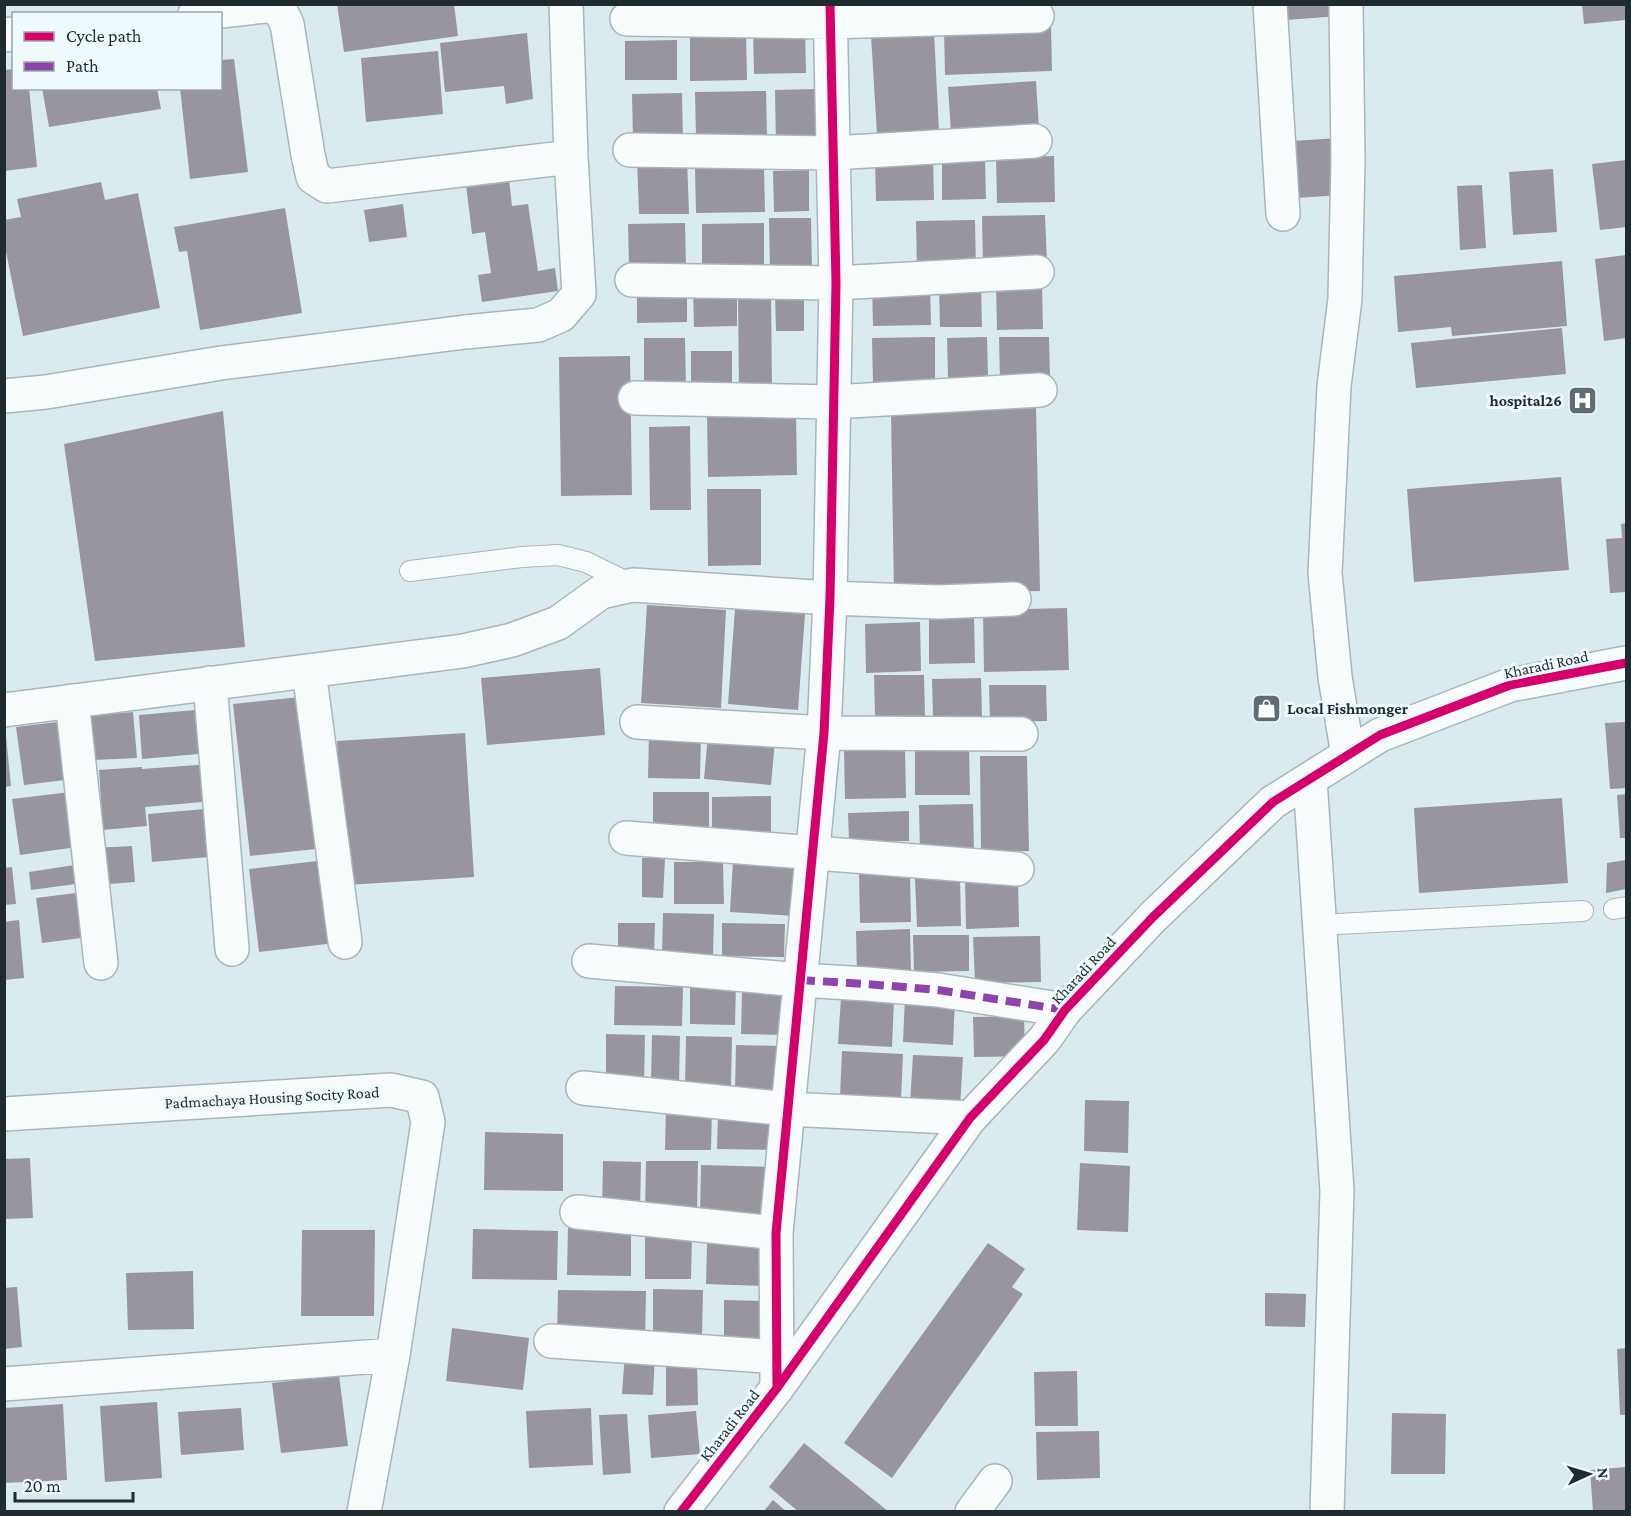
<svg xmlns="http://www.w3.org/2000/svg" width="1631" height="1516" viewBox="0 0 1631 1516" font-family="'Crimson Pro',serif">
	<rect width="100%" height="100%" fill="#daebf0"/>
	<path fill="#99959e" d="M 337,4 L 454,4 L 458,36 L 344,52 Z
		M 1285,4 L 1339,4 L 1339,16 L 1286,20 Z
		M 1582,4 L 1626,4 L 1626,20 L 1584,24 Z
		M 1051,27 L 1052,71 L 945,75 L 944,30 Z
		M 753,29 L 805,29 L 806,73 L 754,74 Z
		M 746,31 L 747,80 L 690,81 L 690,32 Z
		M 934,32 L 939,132 L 877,135 L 871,35 Z
		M 527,33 L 533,99 L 506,104 L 504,86 L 445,92 L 440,43 Z
		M 677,40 L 677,80 L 625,80 L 625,41 Z
		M 438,51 L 443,114 L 366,122 L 361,58 Z
		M 234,59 L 248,172 L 190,179 L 180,88 L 220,88 L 220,60 Z
		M 14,69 L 14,88 L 29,88 L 37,167 L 4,171 L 4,70 Z
		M 1036,81 L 1039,128 L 951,133 L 948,87 Z
		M 42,88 L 157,88 L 161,109 L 49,127 Z
		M 815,89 L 816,143 L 776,143 L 775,90 Z
		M 766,91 L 767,135 L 696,136 L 695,92 Z
		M 682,93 L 683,140 L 633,141 L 632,94 Z
		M 1338,138 L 1342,195 L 1296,198 L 1292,141 Z
		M 1054,156 L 1055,202 L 997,203 L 996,158 Z
		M 687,158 L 689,214 L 639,214 L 637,159 Z
		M 933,158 L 934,200 L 876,201 L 875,159 Z
		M 985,160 L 986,199 L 942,200 L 942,162 Z
		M 1626,160 L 1626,227 L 1600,230 L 1592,164 Z
		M 764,168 L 765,212 L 696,213 L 695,169 Z
		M 1553,169 L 1557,232 L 1513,235 L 1509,172 Z
		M 809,170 L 809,211 L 774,212 L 773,171 Z
		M 509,179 L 512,206 L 528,204 L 538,271 L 555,268 L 558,291 L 482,302 L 478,275 L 491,273 L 485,232 L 472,234 L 466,185 Z
		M 101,182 L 105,200 L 138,193 L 160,308 L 23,336 L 4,242 L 4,220 L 21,217 L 17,199 Z
		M 1482,185 L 1486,248 L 1460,250 L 1457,186 Z
		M 403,204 L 407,237 L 369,242 L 364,210 Z
		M 285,208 L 302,313 L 200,330 L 187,251 L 179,252 L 174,227 Z
		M 1045,215 L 1047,262 L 983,264 L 982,216 Z
		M 769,218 L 811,218 L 812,270 L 770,270 Z
		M 975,220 L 976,269 L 917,270 L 916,221 Z
		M 685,223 L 686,267 L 629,268 L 628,224 Z
		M 764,223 L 764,271 L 702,271 L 702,224 Z
		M 1626,255 L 1626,338 L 1604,341 L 1595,259 Z
		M 1562,261 L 1567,326 L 1452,336 L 1451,327 L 1398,332 L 1394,276 Z
		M 930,282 L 931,325 L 873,326 L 872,283 Z
		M 981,283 L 982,327 L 940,327 L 939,284 Z
		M 1042,283 L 1043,329 L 997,330 L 996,284 Z
		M 637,289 L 687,289 L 687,322 L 637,323 Z
		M 693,289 L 737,289 L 737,326 L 694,327 Z
		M 771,292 L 772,392 L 739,393 L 738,293 Z
		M 775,293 L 804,293 L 804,331 L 776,331 Z
		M 1562,328 L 1566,374 L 1416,388 L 1411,343 Z
		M 935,337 L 935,381 L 873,382 L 872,338 Z
		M 987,337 L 988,377 L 948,378 L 947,338 Z
		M 999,337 L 1049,337 L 1050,379 L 1000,380 Z
		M 644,338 L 685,338 L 686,389 L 644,389 Z
		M 691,351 L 732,351 L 732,389 L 691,389 Z
		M 630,356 L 632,495 L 561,496 L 559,357 Z
		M 1036,408 L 1040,591 L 894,594 L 891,411 Z
		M 223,411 L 245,647 L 95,661 L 64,444 Z
		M 707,413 L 796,413 L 797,475 L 708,477 Z
		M 690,426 L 691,510 L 650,510 L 649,427 Z
		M 1561,477 L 1569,570 L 1414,582 L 1407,489 Z
		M 707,489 L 761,489 L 761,565 L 708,566 Z
		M 1626,523 L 1626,592 L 1610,593 L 1606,539 L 1622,538 L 1621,524 Z
		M 647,605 L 726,610 L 721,708 L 641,703 Z
		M 1067,608 L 1069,670 L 984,672 L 983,610 Z
		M 735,609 L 805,614 L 798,710 L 728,704 Z
		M 974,615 L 975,663 L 929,664 L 929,616 Z
		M 920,622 L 921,671 L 866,673 L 865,624 Z
		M 600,668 L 605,735 L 487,745 L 481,678 Z
		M 874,675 L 924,675 L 925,716 L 875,717 Z
		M 981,678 L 982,716 L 933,717 L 932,679 Z
		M 989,685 L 1046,685 L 1047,721 L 990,722 Z
		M 300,697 L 316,849 L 250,856 L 233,704 Z
		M 206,709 L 210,753 L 142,759 L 139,715 Z
		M 133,712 L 137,758 L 95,760 L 91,716 Z
		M 58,722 L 65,780 L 24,785 L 16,727 Z
		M 1626,722 L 1626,788 L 1610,789 L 1605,723 Z
		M 649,732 L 701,733 L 700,779 L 648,778 Z
		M 465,733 L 474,877 L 347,885 L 337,741 Z
		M 708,735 L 775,740 L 771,785 L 704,779 Z
		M 4,736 L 6,736 L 11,786 L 4,787 Z
		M 969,746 L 970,795 L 915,795 L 915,747 Z
		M 905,748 L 906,798 L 845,799 L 844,750 Z
		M 980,756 L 1027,756 L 1029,851 L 981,852 Z
		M 211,764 L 214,801 L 145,807 L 147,826 L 103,830 L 99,770 L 142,767 L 142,769 Z
		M 70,792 L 77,847 L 20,855 L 12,799 Z
		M 653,792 L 709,792 L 709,829 L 653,829 Z
		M 1626,794 L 1626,838 L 1620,838 L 1617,795 Z
		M 771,796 L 771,834 L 712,835 L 712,797 Z
		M 1562,798 L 1568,883 L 1419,893 L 1414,808 Z
		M 973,804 L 974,850 L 920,851 L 919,805 Z
		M 216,808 L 220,856 L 152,862 L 148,814 Z
		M 909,811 L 909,841 L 849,842 L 848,813 Z
		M 132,846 L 135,882 L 96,885 L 93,848 Z
		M 642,858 L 665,858 L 663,898 L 642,897 Z
		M 325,860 L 335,943 L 259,952 L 249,869 Z
		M 1626,860 L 1626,889 L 1606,893 L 1607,863 Z
		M 733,861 L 798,866 L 795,916 L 730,912 Z
		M 674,862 L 723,862 L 724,904 L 674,904 Z
		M 81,864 L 83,883 L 31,890 L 29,872 Z
		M 12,867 L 16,904 L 4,905 L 4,868 Z
		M 910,872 L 911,922 L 860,923 L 859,873 Z
		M 960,878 L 961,926 L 917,927 L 915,879 Z
		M 965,879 L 1018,879 L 1019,927 L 966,929 Z
		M 83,892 L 89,937 L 42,943 L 36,898 Z
		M 663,913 L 714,914 L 713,956 L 662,955 Z
		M 19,920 L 24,978 L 4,980 L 4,922 Z
		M 618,923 L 655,923 L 654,954 L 618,953 Z
		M 722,923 L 785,924 L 784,957 L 722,956 Z
		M 910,929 L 911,974 L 857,975 L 856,931 Z
		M 913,935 L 969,935 L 969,971 L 914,972 Z
		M 1040,936 L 1041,982 L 975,983 L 973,937 Z
		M 690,984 L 736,984 L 735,1025 L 690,1024 Z
		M 615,986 L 683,987 L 682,1026 L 614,1025 Z
		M 742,991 L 784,992 L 783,1035 L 741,1034 Z
		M 841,997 L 894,1000 L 892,1047 L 838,1044 Z
		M 905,997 L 955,999 L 953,1045 L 903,1042 Z
		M 1024,1016 L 1025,1056 L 974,1057 L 973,1017 Z
		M 606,1034 L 645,1035 L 644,1085 L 606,1084 Z
		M 652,1035 L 680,1036 L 679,1085 L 651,1085 Z
		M 686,1036 L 732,1037 L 731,1089 L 685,1088 Z
		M 736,1045 L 780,1046 L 780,1090 L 735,1089 Z
		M 842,1051 L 903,1054 L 901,1099 L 840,1096 Z
		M 913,1055 L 963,1057 L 960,1107 L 910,1104 Z
		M 1085,1100 L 1129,1101 L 1128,1153 L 1084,1151 Z
		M 666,1106 L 712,1107 L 711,1150 L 665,1150 Z
		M 718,1112 L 774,1113 L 774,1150 L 717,1149 Z
		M 485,1132 L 563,1134 L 563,1191 L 484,1190 Z
		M 30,1158 L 33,1218 L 4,1219 L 4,1159 Z
		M 603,1161 L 641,1162 L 640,1211 L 602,1210 Z
		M 646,1161 L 698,1161 L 697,1213 L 645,1213 Z
		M 1080,1163 L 1130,1166 L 1128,1232 L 1077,1230 Z
		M 701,1165 L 775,1167 L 774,1220 L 700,1218 Z
		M 568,1228 L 631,1229 L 631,1276 L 567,1275 Z
		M 473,1229 L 558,1231 L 557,1280 L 472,1279 Z
		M 302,1230 L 375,1230 L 374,1316 L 301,1316 Z
		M 645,1232 L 692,1233 L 691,1279 L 645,1279 Z
		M 707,1243 L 765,1244 L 765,1286 L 706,1284 Z
		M 988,1243 L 1025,1269 L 1012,1287 L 1023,1294 L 892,1478 L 844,1443 Z
		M 193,1271 L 194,1329 L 128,1330 L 126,1273 Z
		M 17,1287 L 22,1347 L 4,1349 L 4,1288 Z
		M 653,1289 L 703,1290 L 702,1337 L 653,1336 Z
		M 558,1290 L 646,1291 L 645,1339 L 557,1337 Z
		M 1265,1293 L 1306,1294 L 1305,1327 L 1265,1326 Z
		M 724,1300 L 765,1301 L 765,1340 L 724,1339 Z
		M 452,1328 L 529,1338 L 523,1390 L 446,1381 Z
		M 1626,1348 L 1626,1415 L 1620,1415 L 1617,1349 Z
		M 625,1353 L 655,1354 L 653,1395 L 622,1394 Z
		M 666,1360 L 697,1360 L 698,1405 L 666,1406 Z
		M 1077,1371 L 1078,1426 L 1035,1426 L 1034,1372 Z
		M 339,1375 L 348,1446 L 281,1453 L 272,1383 Z
		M 157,1402 L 162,1478 L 105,1482 L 100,1406 Z
		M 63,1404 L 67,1480 L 4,1483 L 4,1408 Z
		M 241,1408 L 244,1450 L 181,1455 L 178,1412 Z
		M 591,1408 L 593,1465 L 529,1468 L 526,1411 Z
		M 696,1411 L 700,1454 L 651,1458 L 648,1415 Z
		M 1392,1413 L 1446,1414 L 1445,1474 L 1391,1474 Z
		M 627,1414 L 631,1473 L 603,1475 L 599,1415 Z
		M 1099,1431 L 1100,1478 L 1037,1480 L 1036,1432 Z
		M 804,1443 L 889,1512 L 799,1512 L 769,1487 Z
		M 1626,1467 L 1626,1512 L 1593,1512 L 1590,1470 Z
		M 773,1500 L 787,1512 L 763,1512 Z"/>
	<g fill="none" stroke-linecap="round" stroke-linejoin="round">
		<defs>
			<path id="service" d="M 410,571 L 522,557 L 558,555 L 586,562 L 633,585
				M 1614,909 L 1626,907
				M 1319,925 L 1583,911"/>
			<path id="minor" d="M 1270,4 L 1283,214
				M 1346,4 L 1348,161 L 1345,299 L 1334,386 L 1325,573 L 1335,677 L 1348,755
				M 195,14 L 265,6 L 279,8 L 287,24 L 308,155 L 313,177 L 327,186 L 571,157
				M 627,19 L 830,22 L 1037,16
				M 4,35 L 14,34
				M 630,150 L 833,153 L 1035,141
				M 632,280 L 836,283 L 1037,272
				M 4,396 L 46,392 L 221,363 L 465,332 L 538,325 L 561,315 L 579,294 L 571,157 L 566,4
				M 635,398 L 833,402 L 1040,390
				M 309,671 L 345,942
				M 210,683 L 232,949
				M 72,701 L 101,963
				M 4,710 L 463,651 L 512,640 L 558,623 L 601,592 L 633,585 L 830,598 L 938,602 L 1014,599
				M 637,722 L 824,733 L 1021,734
				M 626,838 L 1017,869
				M 589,961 L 800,980 L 867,984 L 938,990 L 1065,1010
				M 583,1088 L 788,1109 L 970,1118
				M 4,1114 L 391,1090 L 422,1097 L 428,1122 L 393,1355 L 364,1512
				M 577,1212 L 776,1233
				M 551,1341 L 777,1357
				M 4,1384 L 393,1355
				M 777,1388 L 776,1233 L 824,733 L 830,598 L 836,283 L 830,4
				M 972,1512 L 995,1481"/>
			<path id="tertiary" d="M 1310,779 L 1337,1191 L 1327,1512
				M 681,1512 L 777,1388 L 970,1118 L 1044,1040 L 1065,1010 L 1153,917 L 1273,802 L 1380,735 L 1510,685 L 1626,663"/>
		</defs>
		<use href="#service" stroke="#a8b6ba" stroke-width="22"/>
		<use href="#minor" stroke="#a8b6ba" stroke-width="36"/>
		<use href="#tertiary" stroke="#a8b6ba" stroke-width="36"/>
		<use href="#service" stroke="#f9fcfd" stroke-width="20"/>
		<use href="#minor" stroke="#f9fcfd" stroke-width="33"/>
		<use href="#tertiary" stroke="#f9fcfd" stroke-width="33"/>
		<path stroke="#8e44ad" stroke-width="8" stroke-dasharray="15 8" stroke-linecap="butt" d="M 800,980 L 867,984 L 938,990 L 1065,1010"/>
		<defs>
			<path id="cycleway" d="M 777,1388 L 776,1233 L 824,733 L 830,598 L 836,283 L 830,4
				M 681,1512 L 777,1388 L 970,1118 L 1044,1040 L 1065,1010 L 1153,917 L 1273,802 L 1380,735 L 1510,685 L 1626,663"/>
		</defs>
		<use href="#cycleway" stroke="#eefafd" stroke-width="13"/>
		<use href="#cycleway" stroke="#d6006c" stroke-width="9"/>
	</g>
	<defs>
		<symbol id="hospital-square" viewBox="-11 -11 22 22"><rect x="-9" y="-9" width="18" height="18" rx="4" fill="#606e72" stroke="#eefafd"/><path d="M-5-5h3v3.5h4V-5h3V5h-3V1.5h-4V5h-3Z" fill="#fff"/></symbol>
		<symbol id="shop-square" viewBox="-11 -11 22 22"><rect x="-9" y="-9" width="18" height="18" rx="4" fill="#606e72" stroke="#eefafd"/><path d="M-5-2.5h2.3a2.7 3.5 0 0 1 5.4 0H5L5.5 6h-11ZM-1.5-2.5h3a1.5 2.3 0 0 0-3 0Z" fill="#fff"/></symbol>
	</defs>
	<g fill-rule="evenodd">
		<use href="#hospital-square" x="1566" y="384" width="33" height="33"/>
		<use href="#shop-square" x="1250" y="692" width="33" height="33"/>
	</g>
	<g text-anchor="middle" stroke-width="6" stroke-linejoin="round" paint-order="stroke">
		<g font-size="16" font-weight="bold" fill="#1f2b2e" stroke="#eefafd" text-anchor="end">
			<text x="1562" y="406">hospital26</text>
			<text x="1287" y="714" text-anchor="start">Local Fishmonger</text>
		</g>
		<g font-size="16" fill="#1f2b2e" stroke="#eefafd">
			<text transform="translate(1546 664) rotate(-12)" y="6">Kharadi Road</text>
			<text transform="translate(1083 970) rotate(-47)" y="6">Kharadi Road</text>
			<text transform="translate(272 1097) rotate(-3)" y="6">Padmachaya Housing Socity Road</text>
			<text transform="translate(729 1425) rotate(-52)" y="6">Kharadi Road</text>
		</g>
	</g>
	<rect width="1631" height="1516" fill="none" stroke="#1f2b2e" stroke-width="12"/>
	<rect x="12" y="12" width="210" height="78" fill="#eefafd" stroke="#9ba7aa" stroke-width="1.5"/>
	<rect x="24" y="32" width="30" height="9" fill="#d6006c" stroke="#9ba7aa" stroke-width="1.5"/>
	<text x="66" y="42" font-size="18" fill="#1f2b2e">Cycle path</text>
	<rect x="24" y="62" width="30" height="9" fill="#8e44ad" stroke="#9ba7aa" stroke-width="1.5"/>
	<text x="66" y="72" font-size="18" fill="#1f2b2e">Path</text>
	<g transform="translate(1589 1474) rotate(86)" stroke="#eefafd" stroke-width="4.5" paint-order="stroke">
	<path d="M0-4.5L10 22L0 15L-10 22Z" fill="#1f2b2e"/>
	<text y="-9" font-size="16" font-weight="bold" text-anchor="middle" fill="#1f2b2e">N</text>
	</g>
	<path d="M15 1492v9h118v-9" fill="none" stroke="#1f2b2e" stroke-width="3"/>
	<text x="24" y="1492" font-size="18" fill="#1f2b2e" stroke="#eefafd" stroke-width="4.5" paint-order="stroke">20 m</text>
</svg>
